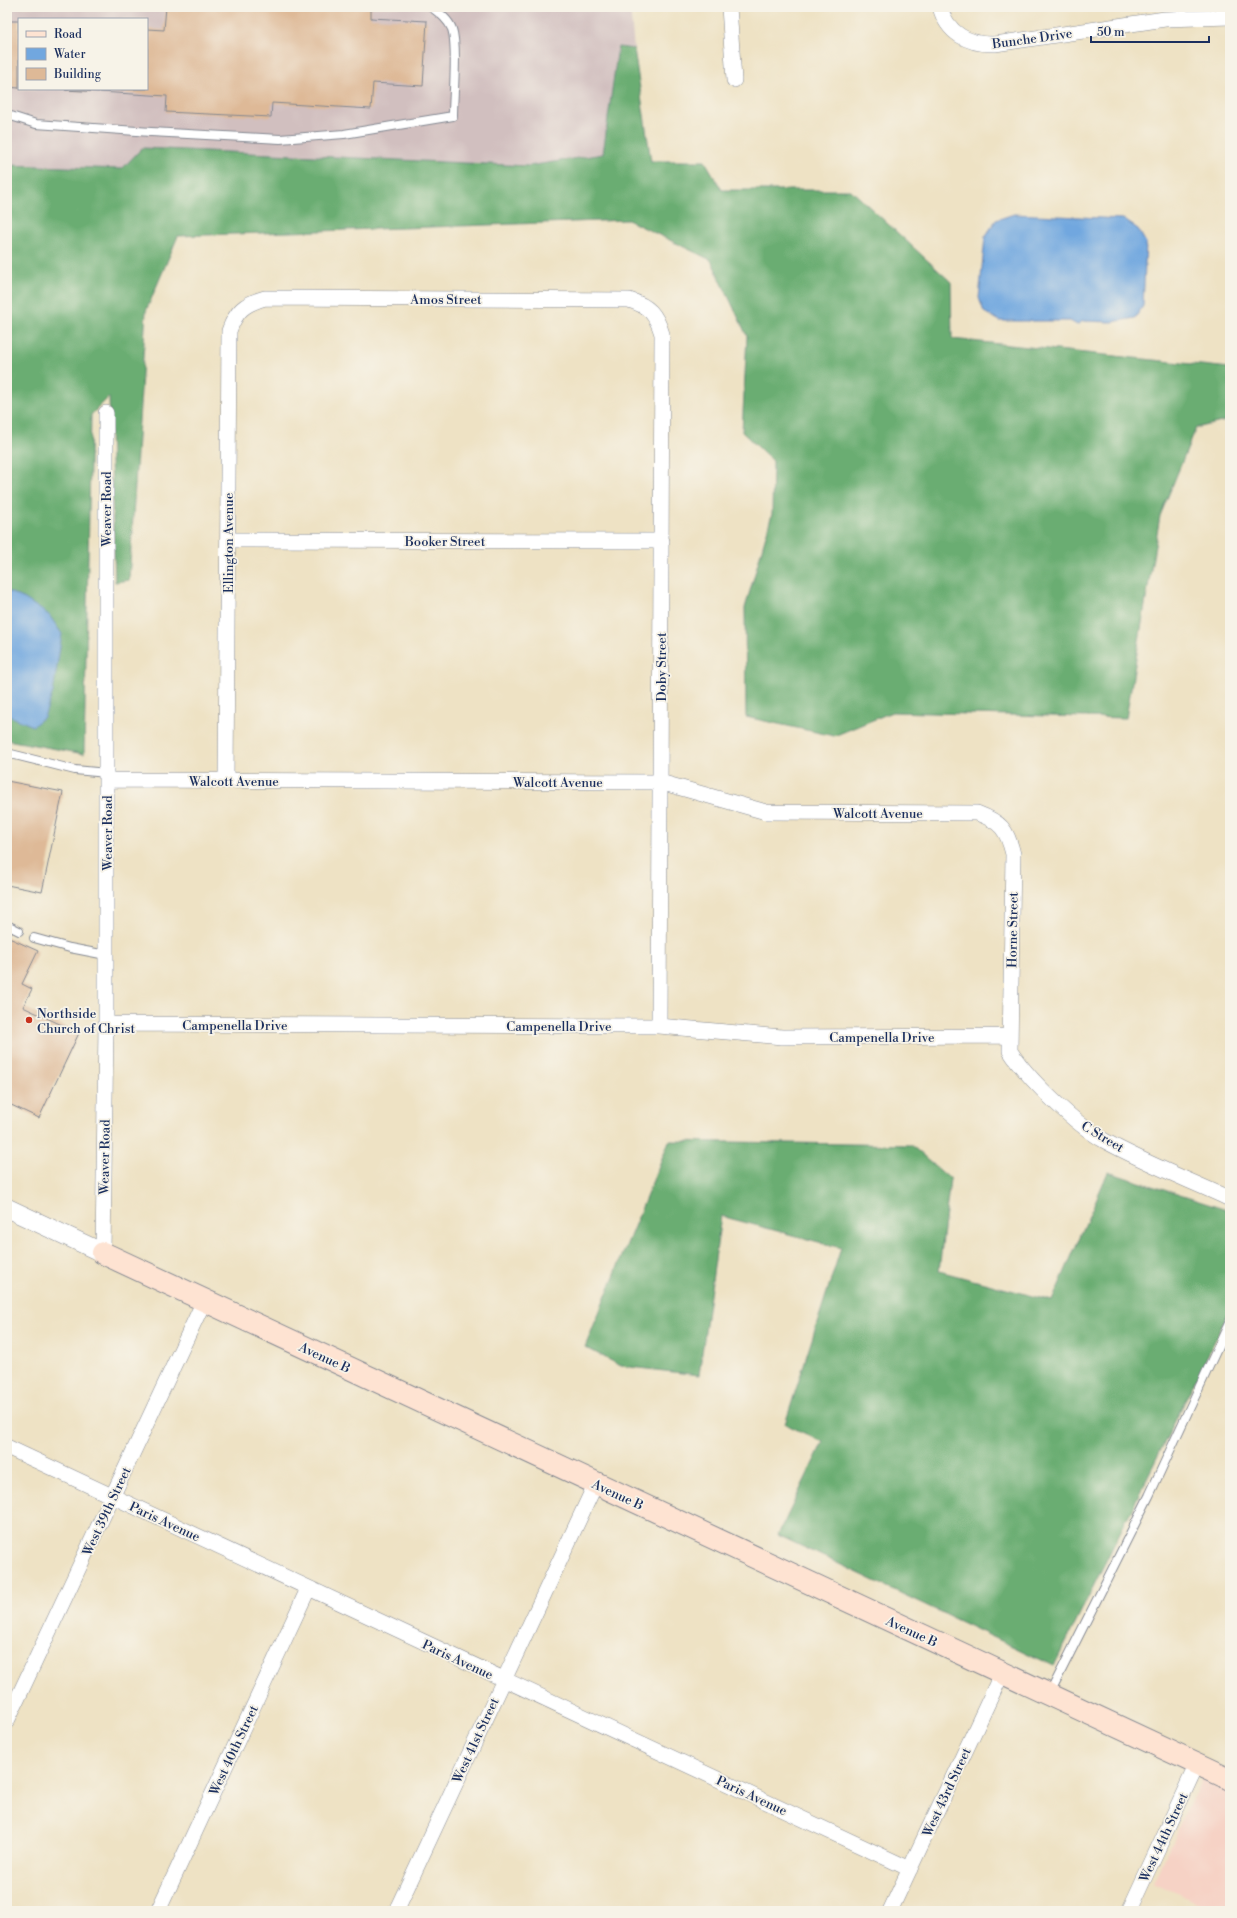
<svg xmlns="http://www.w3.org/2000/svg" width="1237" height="1918" viewBox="0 0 1237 1918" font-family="'Libre Bodoni',serif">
	<rect width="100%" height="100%" fill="#f7f3e8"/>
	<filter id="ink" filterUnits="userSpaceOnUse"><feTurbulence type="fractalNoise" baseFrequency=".025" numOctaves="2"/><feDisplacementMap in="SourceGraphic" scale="8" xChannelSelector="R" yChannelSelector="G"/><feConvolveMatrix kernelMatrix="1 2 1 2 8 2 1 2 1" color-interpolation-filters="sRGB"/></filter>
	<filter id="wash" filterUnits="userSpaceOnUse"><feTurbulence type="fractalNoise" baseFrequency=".012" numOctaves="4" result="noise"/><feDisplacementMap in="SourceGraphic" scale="16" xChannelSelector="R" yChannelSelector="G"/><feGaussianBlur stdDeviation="0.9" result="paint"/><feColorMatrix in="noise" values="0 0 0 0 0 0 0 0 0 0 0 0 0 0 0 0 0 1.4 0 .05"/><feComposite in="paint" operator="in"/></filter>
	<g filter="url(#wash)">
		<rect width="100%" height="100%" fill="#eee2c4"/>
		<path fill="#f6d2c5" d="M 1202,1778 L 1230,1792 L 1230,1911 L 1216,1911 L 1153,1882 Z"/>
		<path fill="#d1bfbf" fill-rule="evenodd" d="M 7,7 L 630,7 L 634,49 L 618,48 L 603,154 L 529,166 L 122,169 L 7,165 ZM 19,19 L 147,19 L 147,89 L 19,89 Z"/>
		<path fill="#6aad72" stroke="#426e68" d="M 618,47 L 634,49 L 651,161 L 705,161 L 722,190 L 851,190 L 951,282 L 952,339 L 1230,368 L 1230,420 L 1196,428 L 1160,516 L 1126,718 L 892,712 L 834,736 L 746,717 L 745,608 L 772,514 L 773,461 L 742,432 L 747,336 L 711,260 L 628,220 L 178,236 L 146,311 L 129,580 L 115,582 L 109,397 L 91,415 L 84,754 L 7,740 L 7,715 L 33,725 L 25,599 L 7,591 L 7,165 L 122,169 L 142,148 L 529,166 L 603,154 Z
			M 669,1141 L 911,1145 L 950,1179 L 939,1271 L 1052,1301 L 1108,1172 L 1230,1211 L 1230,1310 L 1054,1666 L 778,1535 L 823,1442 L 785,1424 L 841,1248 L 721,1216 L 699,1375 L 621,1366 L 585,1347 Z"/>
		<path fill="#71a7df" stroke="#466b9e" d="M 1014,214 L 1123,219 L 1138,229 L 1146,243 L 1143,306 L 1135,318 L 1112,322 L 1083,321 L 1077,325 L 1070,321 L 1000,321 L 984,312 L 979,298 L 985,237 L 996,220 Z
			M 7,591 L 25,599 L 49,615 L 62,634 L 53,692 L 44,717 L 33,726 L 7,715 Z"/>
		<g id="blocks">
			<path fill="#deb997" d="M 166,7 L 354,7 L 371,8 L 371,18 L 427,21 L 423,86 L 373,83 L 371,109 L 272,103 L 271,117 L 166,112 L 167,96 L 65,90 L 147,89 L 147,29 L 164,30 Z
				M 7,21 L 19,21 L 19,88 L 7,87 Z
				M 7,781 L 63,792 L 42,892 L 7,885 Z
				M 7,937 L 38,951 L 22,984 L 32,989 L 23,1007 L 79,1033 L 39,1118 L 7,1103 Z"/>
		</g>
	</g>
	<g filter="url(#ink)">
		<use href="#blocks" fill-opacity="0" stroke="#848891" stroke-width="1"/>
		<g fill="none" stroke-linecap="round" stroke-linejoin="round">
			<defs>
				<path id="service" d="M 8,115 L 36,124 L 151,132 L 280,139 L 344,134 L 453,116 C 453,96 458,46 452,29 C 448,19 439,13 431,7
					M 7,753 L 75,770 L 107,773
					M 7,925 L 19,931
					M 34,938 L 70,948 L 106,955
					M 1050,1693 L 1149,1496 L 1230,1321"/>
				<path id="minor" d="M 729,7 L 734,80
					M 940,7 C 947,33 968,45 995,44 L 1165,19 L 1230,17
					M 228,540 L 662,541
					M 107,780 L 660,782 L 766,812 L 977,813 C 1001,822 1007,829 1013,854 L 1010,1051 C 1028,1079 1076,1125 1105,1141 C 1145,1163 1189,1180 1230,1199
					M 226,781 L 229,331 C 236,311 244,304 265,298 L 629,300 C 649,306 656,314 662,334 L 659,1026
					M 106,1024 L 659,1026 L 782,1037 L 1010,1036
					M 103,1253 L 106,1024 L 106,413
					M 7,1447 L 910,1869
					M 7,1721 L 204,1301
					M 158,1911 L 308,1589
					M 396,1911 L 596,1483
					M 890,1911 L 1002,1673
					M 1129,1911 L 1197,1764"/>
				<path id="tertiary" d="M 7,1208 L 103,1253"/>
				<path id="secondary" d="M 103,1253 L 1230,1779"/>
			</defs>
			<use href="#service" stroke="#848891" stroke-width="10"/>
			<use href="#minor" stroke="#848891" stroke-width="16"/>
			<use href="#tertiary" stroke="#848891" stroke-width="20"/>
			<use href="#secondary" stroke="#848891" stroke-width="24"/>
			<use href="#service" stroke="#fff" stroke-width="8"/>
			<use href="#minor" stroke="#fff" stroke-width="15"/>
			<use href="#tertiary" stroke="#fff" stroke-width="19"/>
			<use href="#secondary" stroke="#fee3d2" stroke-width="22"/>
		</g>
	</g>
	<circle fill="#c8321e" stroke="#f7f3e8" stroke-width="1.5" cx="29" cy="1020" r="4"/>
	<g text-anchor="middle" stroke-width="3.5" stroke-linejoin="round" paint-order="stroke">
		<g font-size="13" fill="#1b2f5e" stroke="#f7f3e8">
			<text transform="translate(1032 38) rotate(-8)" y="5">Bunche Drive</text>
			<text x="446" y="304">Amos Street</text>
			<text transform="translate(106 509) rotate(-90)" y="5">Weaver Road</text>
			<text x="445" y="546">Booker Street</text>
			<text transform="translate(228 543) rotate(-90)" y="5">Ellington Avenue</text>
			<text transform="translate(661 667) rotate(-90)" y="5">Doby Street</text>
			<text x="234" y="786">Walcott Avenue</text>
			<text x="558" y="787">Walcott Avenue</text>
			<text x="878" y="818">Walcott Avenue</text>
			<text transform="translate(107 833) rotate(-90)" y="5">Weaver Road</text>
			<text transform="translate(1012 930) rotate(-89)" y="5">Horne Street</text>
			<text x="235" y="1030">Campenella Drive</text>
			<text x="559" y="1031">Campenella Drive</text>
			<text x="882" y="1042">Campenella Drive</text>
			<text transform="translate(1103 1136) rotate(31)" y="5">C Street</text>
			<text transform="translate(104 1157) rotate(-89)" y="5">Weaver Road</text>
			<text transform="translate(325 1357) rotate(25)" y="5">Avenue B</text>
			<text transform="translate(618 1494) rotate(25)" y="5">Avenue B</text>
			<text transform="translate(106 1511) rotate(-65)" y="5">West 39th Street</text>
			<text transform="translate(165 1521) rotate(25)" y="5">Paris Avenue</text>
			<text transform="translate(912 1631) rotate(25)" y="5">Avenue B</text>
			<text transform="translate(458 1659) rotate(25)" y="5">Paris Avenue</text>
			<text transform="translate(475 1740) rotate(-65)" y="5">West 41st Street</text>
			<text transform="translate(233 1750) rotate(-65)" y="5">West 40th Street</text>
			<text transform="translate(946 1792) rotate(-65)" y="5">West 43rd Street</text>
			<text transform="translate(752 1795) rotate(25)" y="5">Paris Avenue</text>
			<text transform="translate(1163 1837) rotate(-65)" y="5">West 44th Street</text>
		</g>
		<g font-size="13" fill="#1b2f5e" stroke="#f7f3e8" text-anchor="start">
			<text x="37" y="1018">Northside<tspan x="37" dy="15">Church of Christ</tspan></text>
		</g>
	</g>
	<rect width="1237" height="1918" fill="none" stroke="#f7f3e8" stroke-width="24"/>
	<rect x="18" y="18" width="130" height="72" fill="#f7f3e8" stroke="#9fa5b1"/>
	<rect x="26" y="31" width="20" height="6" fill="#fee3d2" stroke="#9fa5b1"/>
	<text x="54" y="38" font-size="12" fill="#1b2f5e">Road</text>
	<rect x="26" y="48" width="20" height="12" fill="#71a7df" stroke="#9fa5b1"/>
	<text x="54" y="58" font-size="12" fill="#1b2f5e">Water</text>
	<rect x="26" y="68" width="20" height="12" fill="#deb997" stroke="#9fa5b1"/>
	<text x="54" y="78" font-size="12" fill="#1b2f5e">Building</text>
	<path d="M1091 36v6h118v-6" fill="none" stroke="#1b2f5e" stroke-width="2"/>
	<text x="1097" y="36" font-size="12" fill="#1b2f5e" stroke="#f7f3e8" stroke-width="3" paint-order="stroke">50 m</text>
</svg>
